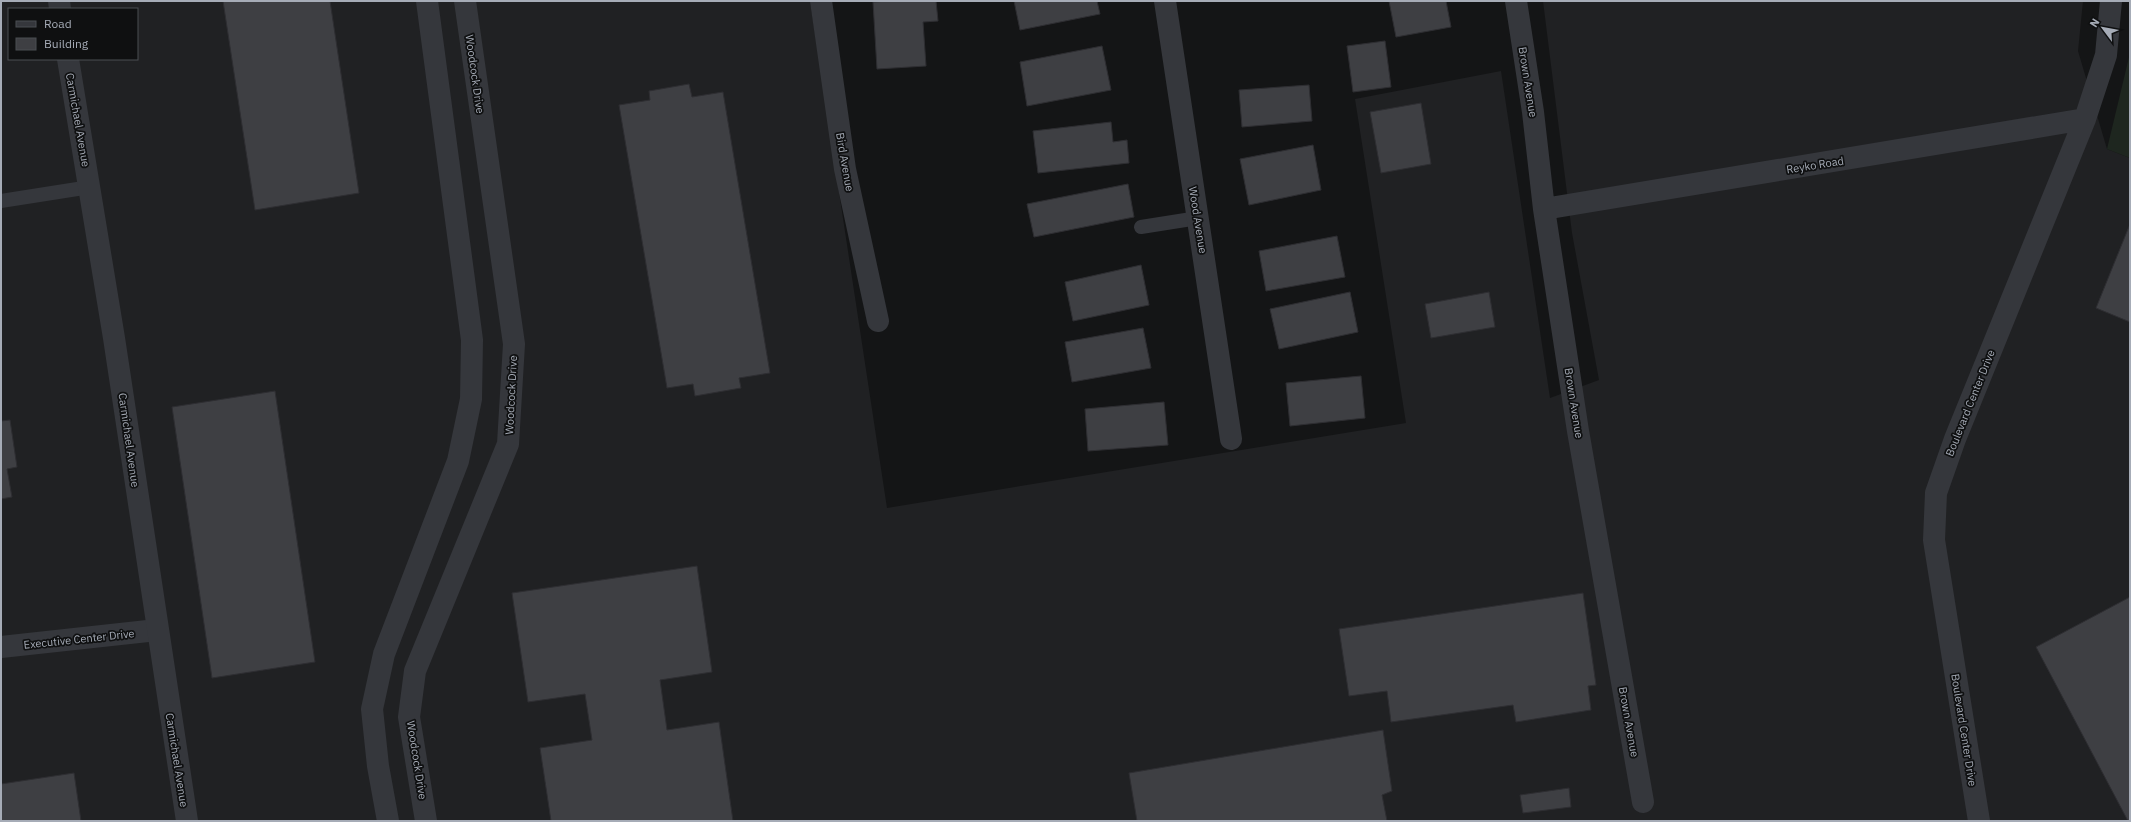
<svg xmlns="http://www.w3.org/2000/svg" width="2131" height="822" viewBox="0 0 2131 822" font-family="'IBM Plex Sans',sans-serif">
	<rect width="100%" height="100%" fill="#141516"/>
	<path fill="#202123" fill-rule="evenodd" d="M 1,1 L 810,1 L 887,508 L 1406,423 L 1355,99 L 1501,71 L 1550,398 L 1599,380 L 1572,233 L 1543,1 L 2083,1 L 2078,51 L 2107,149 L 2130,158 L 2130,821 L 1,821 ZM 9,9 L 137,9 L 137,59 L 9,59 Z"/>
	<path fill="#1e261f" d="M 2130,53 L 2130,158 L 2107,149 Z"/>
	<path fill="#3e3f43" stroke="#2e2e32" d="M 223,1 L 330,1 L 359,193 L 255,210 Z
		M 890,1 L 936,1 L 938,21 L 923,22 L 926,66 L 877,69 L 873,2 Z
		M 1014,1 L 1097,1 L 1100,14 L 1020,30 Z
		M 1389,1 L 1446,1 L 1451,27 L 1396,37 Z
		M 1385,41 L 1391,87 L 1353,92 L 1347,46 Z
		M 1102,46 L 1111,90 L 1027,106 L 1020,62 Z
		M 689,84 L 692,97 L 723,92 L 770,373 L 739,378 L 741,388 L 695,396 L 693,384 L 667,388 L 619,105 L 650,100 L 649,91 Z
		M 1309,85 L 1312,121 L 1242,127 L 1239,90 Z
		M 1421,103 L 1431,164 L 1381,173 L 1370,112 Z
		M 1111,122 L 1113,142 L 1127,140 L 1129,163 L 1038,173 L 1033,131 Z
		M 1313,145 L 1321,190 L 1249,205 L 1240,159 Z
		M 1128,184 L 1134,217 L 1034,237 L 1027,204 Z
		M 2130,224 L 2130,322 L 2096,308 Z
		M 1337,236 L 1345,277 L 1266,291 L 1259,251 Z
		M 1141,265 L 1149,305 L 1073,321 L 1065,282 Z
		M 1350,292 L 1358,332 L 1279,349 L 1270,309 Z
		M 1489,292 L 1495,327 L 1431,338 L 1425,304 Z
		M 1143,328 L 1151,368 L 1072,382 L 1065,342 Z
		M 1361,376 L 1365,418 L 1290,426 L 1286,383 Z
		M 275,391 L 315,662 L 212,678 L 172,407 Z
		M 1164,402 L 1168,445 L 1088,451 L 1085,409 Z
		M 10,420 L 17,467 L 7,469 L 12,497 L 1,499 L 1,421 Z
		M 697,566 L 712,672 L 660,680 L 667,730 L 719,722 L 733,821 L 551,821 L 540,748 L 592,740 L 585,694 L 528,702 L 512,593 Z
		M 1583,593 L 1596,685 L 1588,686 L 1591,710 L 1516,722 L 1513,705 L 1391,722 L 1387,691 L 1349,696 L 1339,629 Z
		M 2130,597 L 2130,821 L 2128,821 L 2036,647 Z
		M 1383,730 L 1392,791 L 1382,795 L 1387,821 L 1137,821 L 1129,773 Z
		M 74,773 L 81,821 L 1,821 L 1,784 Z
		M 1569,788 L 1571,807 L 1523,813 L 1520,795 Z"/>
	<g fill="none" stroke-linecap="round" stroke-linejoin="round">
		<path stroke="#35373c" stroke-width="14" d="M 1,201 L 90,187
			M 1141,227 L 1198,218"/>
		<path stroke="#35373c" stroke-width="22" d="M 821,1 L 845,169 L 878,321
			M 1165,1 L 1231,439
			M 1516,1 L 1533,112 L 1544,209 L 1578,431 L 1643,802
			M 1544,209 L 2085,119
			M 1,647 L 157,630
			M 388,821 L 378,766 L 372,709 L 384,654 L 458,461 L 471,399 L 472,340 L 427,1
			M 426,821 L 409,717 L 415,671 L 508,444 L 514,344 L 465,1
			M 1979,821 L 1934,540 L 1936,493 L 1955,439 L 2085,119 L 2106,55 L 2111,1"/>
		<path stroke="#35373c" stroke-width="22" d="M 59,1 L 60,9
			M 68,59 L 114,338 L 187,821"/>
	</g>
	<g text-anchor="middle" stroke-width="3.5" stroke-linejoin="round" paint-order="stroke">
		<g font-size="11" fill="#a6acb7" stroke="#0f1011">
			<text transform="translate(475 74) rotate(82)" y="4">Woodcock Drive</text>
			<text transform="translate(1528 82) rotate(81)" y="4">Brown Avenue</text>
			<text transform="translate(78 120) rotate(80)" y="4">Carmichael Avenue</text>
			<text transform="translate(845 162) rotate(80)" y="4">Bird Avenue</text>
			<text transform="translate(1815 165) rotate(-9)" y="4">Reyko Road</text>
			<text transform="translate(1198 220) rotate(81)" y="4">Wood Avenue</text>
			<text transform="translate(511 395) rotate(-87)" y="4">Woodcock Drive</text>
			<text transform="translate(1574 403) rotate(81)" y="4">Brown Avenue</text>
			<text transform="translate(1970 403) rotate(-68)" y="4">Boulevard Center Drive</text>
			<text transform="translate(129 440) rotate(82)" y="4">Carmichael Avenue</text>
			<text transform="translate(79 639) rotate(-6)" y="4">Executive Center Drive</text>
			<text transform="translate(1629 722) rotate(80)" y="4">Brown Avenue</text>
			<text transform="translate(1964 730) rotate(81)" y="4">Boulevard Center Drive</text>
			<text transform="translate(177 760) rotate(81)" y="4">Carmichael Avenue</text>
			<text transform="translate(417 760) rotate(81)" y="4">Woodcock Drive</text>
		</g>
	</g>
	<rect width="2131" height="822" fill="none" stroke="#a6acb7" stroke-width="4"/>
	<rect x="8" y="8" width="130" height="52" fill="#0f1011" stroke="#4b4e53"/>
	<rect x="16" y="21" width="20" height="6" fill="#35373c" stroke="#4b4e53"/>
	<text x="44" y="28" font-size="12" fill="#a6acb7">Road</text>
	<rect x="16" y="38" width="20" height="12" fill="#3e3f43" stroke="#4b4e53"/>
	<text x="44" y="48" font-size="12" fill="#a6acb7">Building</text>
	<g transform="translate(2103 28) rotate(302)" stroke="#0f1011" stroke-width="3" paint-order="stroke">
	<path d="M0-3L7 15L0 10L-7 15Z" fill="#a6acb7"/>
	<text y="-6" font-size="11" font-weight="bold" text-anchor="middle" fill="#a6acb7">N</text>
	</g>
</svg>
